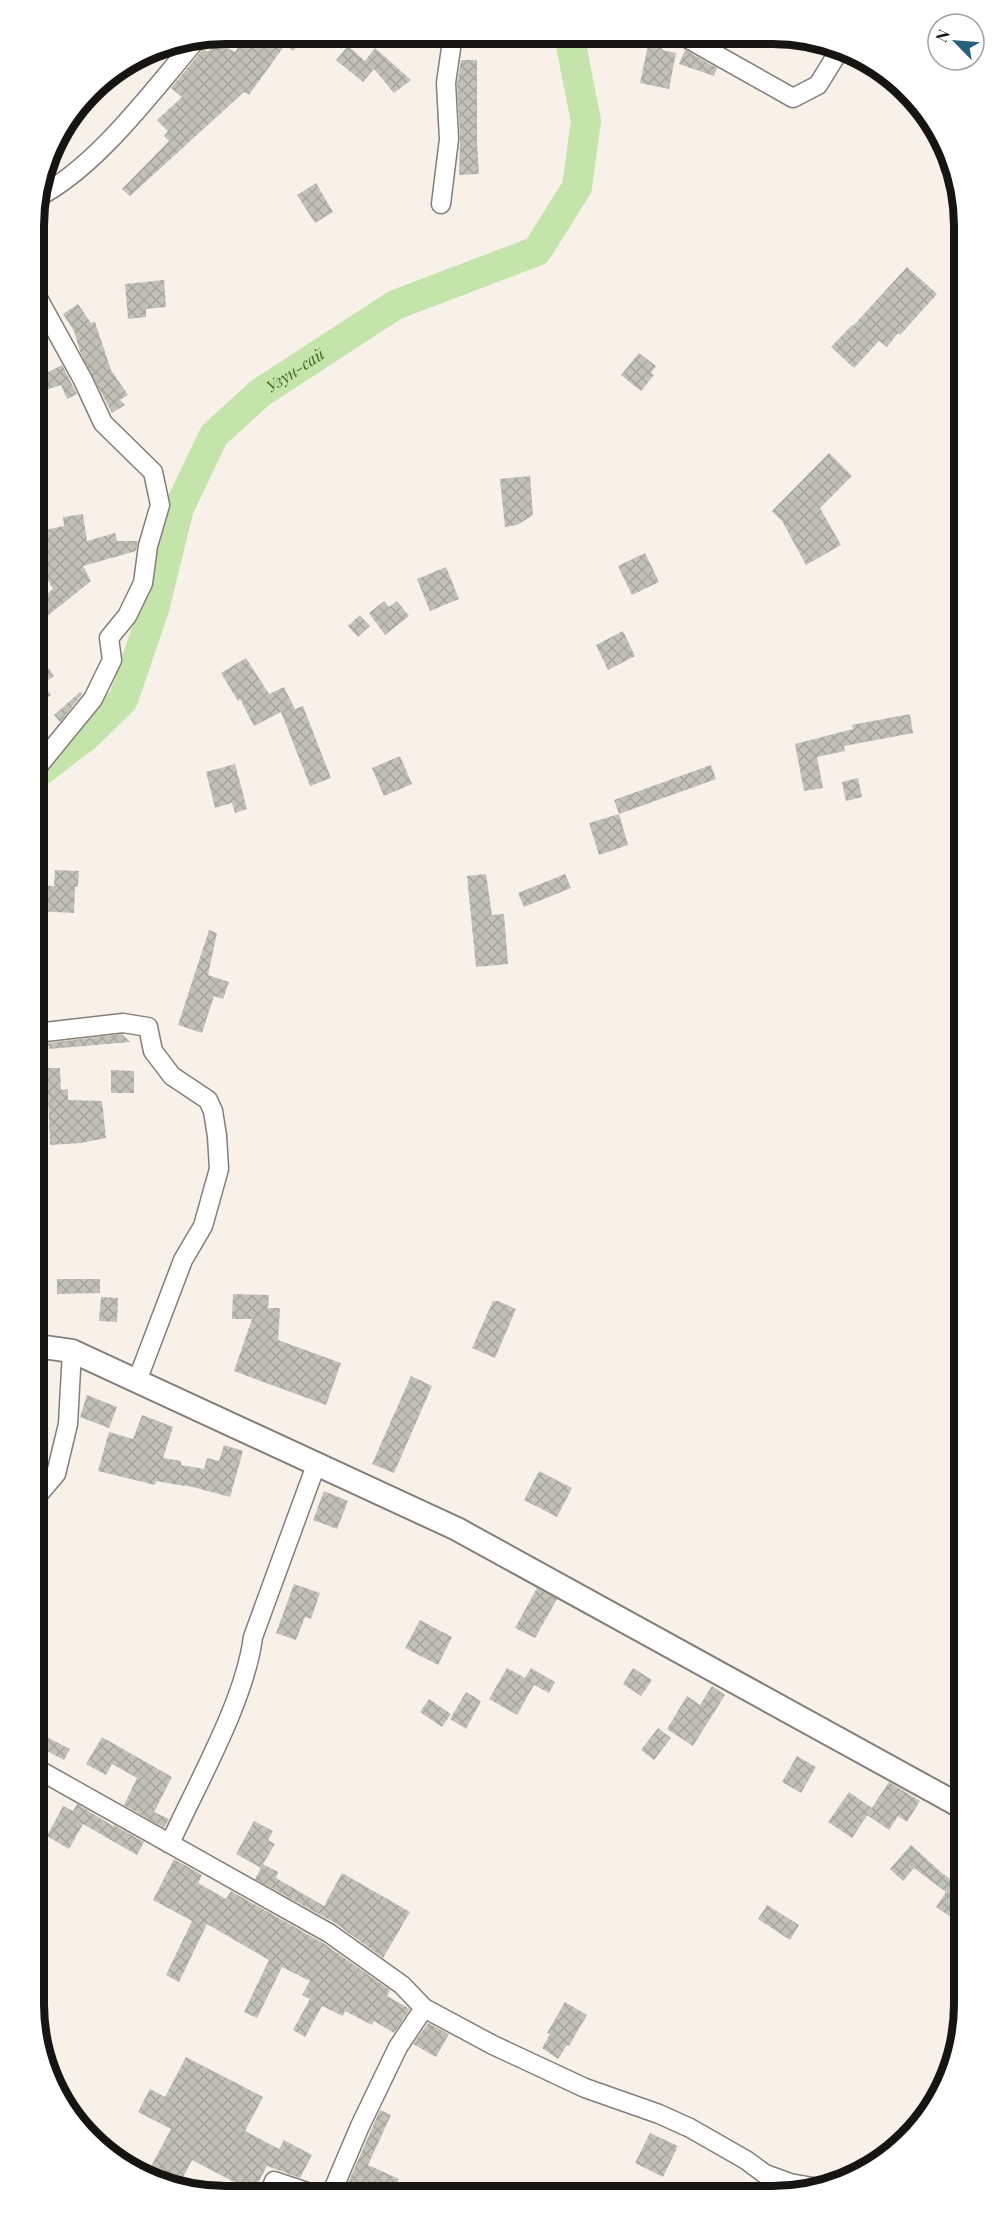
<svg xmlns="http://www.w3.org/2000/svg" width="998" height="2229" viewBox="0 0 998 2229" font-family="'Playfair Display',serif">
	<defs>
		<pattern id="building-cross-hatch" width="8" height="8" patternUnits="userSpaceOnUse" patternTransform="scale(1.5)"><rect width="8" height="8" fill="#c2c1b8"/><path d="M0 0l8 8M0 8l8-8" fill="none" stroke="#a6a59d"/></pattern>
	</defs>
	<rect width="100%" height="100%" fill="#f8f1e9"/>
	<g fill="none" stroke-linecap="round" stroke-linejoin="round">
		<path stroke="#c4e4ab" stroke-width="30" id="s1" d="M 35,775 L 86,736 L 123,700 L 154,609 L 179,508 L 214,435 L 260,393 L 395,305 L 537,251 L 577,187 L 586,121 L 569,35"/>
	</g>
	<path fill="url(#building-cross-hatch)" d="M 247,33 L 308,34 L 293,51 L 285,45 L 249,95 L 244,92 L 130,196 L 122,189 L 169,141 L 164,136 L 168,131 L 157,120 L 182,97 L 171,88 L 203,49 L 208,52 L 215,42 L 235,52 Z
		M 650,36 L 662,36 L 662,50 L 676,53 L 669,89 L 640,83 Z
		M 706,36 L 728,36 L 725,46 Z
		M 348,46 L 365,61 L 375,48 L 411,80 L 394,93 L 374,69 L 363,82 L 336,60 Z
		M 685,50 L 717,68 L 714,76 L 679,64 Z
		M 461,60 L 477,60 L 477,142 L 479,174 L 459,175 L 460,138 L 457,84 Z
		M 316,183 L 333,212 L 315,223 L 297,195 Z
		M 907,267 L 937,294 L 900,335 L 898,333 L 887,347 L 879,341 L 854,368 L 831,347 L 852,325 L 853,326 Z
		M 164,280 L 166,307 L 146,309 L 146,317 L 128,319 L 125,284 Z
		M 78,304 L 91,323 L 95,322 L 111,370 L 128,395 L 120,400 L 125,405 L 112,413 L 81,354 L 74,331 L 63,314 Z
		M 639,353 L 656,366 L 651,373 L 654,375 L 641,391 L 621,375 Z
		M 46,363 L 48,372 L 62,365 L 77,394 L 67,399 L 61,385 L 37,393 L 34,384 L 34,367 Z
		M 829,453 L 852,476 L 820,508 L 841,545 L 806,565 L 782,521 L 772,511 Z
		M 530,476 L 533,515 L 517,525 L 505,527 L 500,479 Z
		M 83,514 L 87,541 L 115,533 L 117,541 L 138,541 L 136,551 L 83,566 L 91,581 L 35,626 L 35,604 L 53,589 L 39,565 L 35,566 L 35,532 L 64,526 L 63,517 Z
		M 645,553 L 659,582 L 632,595 L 618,566 Z
		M 446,567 L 459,599 L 430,611 L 417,579 Z
		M 384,601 L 389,607 L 397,601 L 409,616 L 385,635 L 369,613 Z
		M 360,615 L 370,626 L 358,637 L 348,626 Z
		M 623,631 L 635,656 L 608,670 L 596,645 Z
		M 35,649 L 54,676 L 43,684 L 51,695 L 35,706 Z
		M 246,658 L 269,694 L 284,687 L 295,709 L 303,706 L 331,778 L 310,786 L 281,712 L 254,726 L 240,699 L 238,701 L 221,673 Z
		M 80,692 L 82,694 L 60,722 L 54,715 Z
		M 910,714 L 913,733 L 844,746 L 845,751 L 817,757 L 823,788 L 804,791 L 795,744 L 853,729 L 852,725 Z
		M 400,756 L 412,784 L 384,796 L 372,768 Z
		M 235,764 L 247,809 L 235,813 L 232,803 L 215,808 L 206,772 Z
		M 711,765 L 716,779 L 619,814 L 614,800 Z
		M 858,778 L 862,797 L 846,801 L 842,782 Z
		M 619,814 L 628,845 L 599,855 L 589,823 Z
		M 55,870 L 79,871 L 78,887 L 75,887 L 74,913 L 36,911 L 36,885 L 54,886 Z
		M 486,874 L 492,915 L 504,914 L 508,964 L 476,967 L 467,876 Z
		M 565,874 L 571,888 L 524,907 L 518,893 Z
		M 209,930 L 217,933 L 208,975 L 229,982 L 223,999 L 214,996 L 202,1033 L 178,1025 Z
		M 122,1034 L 130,1042 L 49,1049 L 48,1043 Z
		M 47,1068 L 60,1068 L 61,1090 L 68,1089 L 68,1100 L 102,1101 L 106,1138 L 81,1143 L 50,1145 Z
		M 111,1070 L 134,1071 L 134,1093 L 111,1093 Z
		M 57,1279 L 100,1279 L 100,1293 L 57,1294 Z
		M 233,1294 L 269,1295 L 268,1308 L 280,1308 L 278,1340 L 341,1363 L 326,1405 L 234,1371 L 252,1319 L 232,1319 Z
		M 101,1297 L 118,1298 L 117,1322 L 99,1321 Z
		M 493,1301 L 498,1301 L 516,1309 L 495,1358 L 472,1348 Z
		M 411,1376 L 432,1386 L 394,1473 L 372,1464 Z
		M 87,1395 L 117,1407 L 109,1428 L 80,1417 Z
		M 142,1415 L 173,1427 L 163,1458 L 181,1461 L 181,1465 L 204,1469 L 207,1458 L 219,1461 L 224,1445 L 243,1451 L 230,1497 L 185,1485 L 185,1486 L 156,1481 L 155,1485 L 98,1471 L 109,1432 L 133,1439 Z
		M 539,1471 L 572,1488 L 557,1517 L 524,1500 Z
		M 324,1491 L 348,1501 L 337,1529 L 313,1520 Z
		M 294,1584 L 320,1593 L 311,1619 L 305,1617 L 296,1640 L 276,1633 Z
		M 537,1588 L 557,1599 L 535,1638 L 515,1628 Z
		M 420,1620 L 452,1637 L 438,1665 L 405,1648 Z
		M 507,1668 L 525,1678 L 531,1668 L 555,1682 L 549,1693 L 534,1685 L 517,1715 L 489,1699 Z
		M 633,1668 L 652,1680 L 641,1696 L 623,1684 Z
		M 712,1686 L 725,1695 L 693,1746 L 667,1729 L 687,1696 L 700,1705 Z
		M 466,1692 L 481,1701 L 466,1729 L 450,1719 Z
		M 429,1699 L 451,1714 L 442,1727 L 420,1712 Z
		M 658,1728 L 671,1738 L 654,1760 L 641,1750 Z
		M 39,1733 L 70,1749 L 64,1760 L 39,1747 Z
		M 102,1737 L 172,1777 L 154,1812 L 169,1819 L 164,1828 L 124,1805 L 137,1778 L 112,1764 L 106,1775 L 86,1764 Z
		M 797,1756 L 816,1767 L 801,1793 L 782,1782 Z
		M 889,1782 L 920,1801 L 907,1822 L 898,1816 L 889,1830 L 867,1815 Z
		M 849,1792 L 872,1808 L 852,1838 L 828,1822 Z
		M 77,1804 L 113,1826 L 114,1825 L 144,1842 L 137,1855 L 83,1824 L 69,1849 L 47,1836 L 63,1806 L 73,1811 Z
		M 254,1821 L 273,1831 L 268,1840 L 275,1844 L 263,1864 L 278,1872 L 276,1878 L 324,1906 L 342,1873 L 410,1912 L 383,1958 L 335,1923 L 255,1879 L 261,1868 L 236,1854 Z
		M 911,1845 L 943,1874 L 964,1888 L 964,1926 L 936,1907 L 946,1892 L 914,1868 L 903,1881 L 890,1869 Z
		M 174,1859 L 202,1875 L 198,1883 L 226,1899 L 231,1891 L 323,1943 L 390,1990 L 387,1996 L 410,2009 L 394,2033 L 374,2021 L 372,2025 L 345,2011 L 343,2016 L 322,2006 L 305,2037 L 293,2030 L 310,1999 L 302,1995 L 310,1981 L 282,1967 L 257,2018 L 244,2012 L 269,1960 L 207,1924 L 179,1982 L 166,1975 L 192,1921 L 153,1900 Z
		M 767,1905 L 799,1925 L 790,1940 L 758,1919 Z
		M 565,2002 L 587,2015 L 569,2046 L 567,2045 L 558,2059 L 542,2048 L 550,2034 L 547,2033 Z
		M 428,2023 L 449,2034 L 436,2057 L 413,2044 Z
		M 186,2057 L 263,2097 L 245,2131 L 279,2149 L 284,2140 L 312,2155 L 300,2178 L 267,2166 L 253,2192 L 192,2160 L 178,2187 L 148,2172 L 171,2129 L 138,2112 L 150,2089 L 165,2097 Z
		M 380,2110 L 391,2115 L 368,2165 L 399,2179 L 393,2191 L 344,2192 Z
		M 650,2133 L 678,2146 L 663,2177 L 635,2163 Z"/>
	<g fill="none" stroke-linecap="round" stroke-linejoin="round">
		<defs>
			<path id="minor" d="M 683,36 L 793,98 L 818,85 L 839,51
				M 38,197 C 98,166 153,90 197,39
				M 441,204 L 449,139 L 446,83 L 453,34
				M 34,291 L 83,380 L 103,423 L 153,472 L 160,505 L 148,546 L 143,583 L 127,616 L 109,638 L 112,660 L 93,699 L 35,770
				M 36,1033 L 123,1023 L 148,1027 L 153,1051 L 172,1076 L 208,1100 L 213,1111 L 217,1136 L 219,1169 L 203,1226 L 183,1260 L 137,1381
				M 38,1495 L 56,1474 L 68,1424 L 72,1351
				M 39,1770 L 329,1933 L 402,1985 L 424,2008 L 493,2045 L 585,2088 L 659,2114 L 690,2128 L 746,2160 L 765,2174 L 790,2183 L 824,2189
				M 168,1843 L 172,1839 C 199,1780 245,1700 253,1637 L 316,1465
				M 270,2192 L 274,2181 L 307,2192
				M 332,2192 L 360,2126 L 398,2047 L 424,2008"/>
			<path id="tertiary" d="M 37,1346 L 72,1351 L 457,1529 L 964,1808"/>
		</defs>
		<use href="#minor" stroke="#857e78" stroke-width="21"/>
		<use href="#tertiary" stroke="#857e78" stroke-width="26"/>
		<use href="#minor" stroke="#fff" stroke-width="18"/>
		<use href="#tertiary" stroke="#fff" stroke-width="22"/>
	</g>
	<g text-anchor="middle" stroke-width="4.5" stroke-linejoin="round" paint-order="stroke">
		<g font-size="16" font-style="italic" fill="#3c6213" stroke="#fff">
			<text dy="6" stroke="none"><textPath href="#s1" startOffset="501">Узун-сай</textPath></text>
		</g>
	</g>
	<path d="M0 0H998V2229H0ZM226 44H772A182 182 0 0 1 954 226V2004A182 182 0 0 1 772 2186H226A182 182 0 0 1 44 2004V226A182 182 0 0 1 226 44Z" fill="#fff" fill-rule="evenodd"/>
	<path fill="none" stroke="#171512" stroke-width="8" d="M226 44H772A182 182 0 0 1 954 226V2004A182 182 0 0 1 772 2186H226A182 182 0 0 1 44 2004V226A182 182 0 0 1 226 44Z"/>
	<g transform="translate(956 42) rotate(295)"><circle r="28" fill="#ffffff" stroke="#a2a1a0" stroke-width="1.5"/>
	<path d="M0-4.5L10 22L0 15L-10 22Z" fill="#255f78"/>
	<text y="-9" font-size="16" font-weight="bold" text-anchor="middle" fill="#171512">N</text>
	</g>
</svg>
